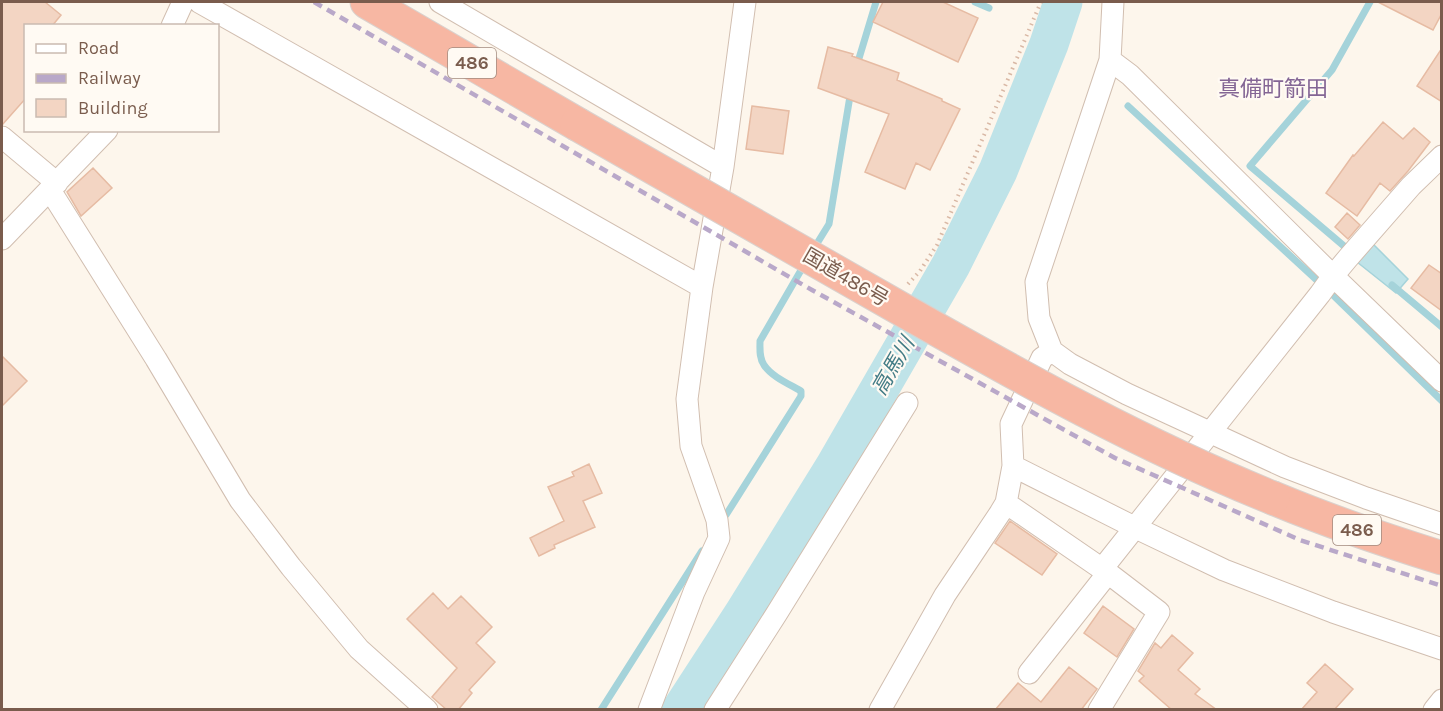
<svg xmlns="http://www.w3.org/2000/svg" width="1443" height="711" viewBox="0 0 1443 711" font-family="Karla,'Noto Sans JP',sans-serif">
	<rect width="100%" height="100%" fill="#fdf6ec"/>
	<path fill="#bfe3e8" stroke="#a5d3da" stroke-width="1.5" d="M 1373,244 L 1408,279 L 1396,293 L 1357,262 Z"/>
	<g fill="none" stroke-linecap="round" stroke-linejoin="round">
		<path stroke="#a5d3da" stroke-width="7" d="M 975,2 L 989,8
			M 1042,39 L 1057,50
			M 857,65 L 876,2
			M 1128,106 L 1335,297 L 1442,401
			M 813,250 L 829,224 L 851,90
			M 1351,252 L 1250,166 L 1332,70 L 1370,2
			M 1392,285 L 1442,327
			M 726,515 L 801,396 L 801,391 C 789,384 772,377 764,365 C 759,358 760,349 760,341 L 804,265
			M 601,710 L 702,551"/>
		<path stroke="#bfe3e8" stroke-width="39" d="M 681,710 L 744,613 L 835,466 L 951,265 L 998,171 L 1049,44 L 1063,2"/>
	</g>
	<path fill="#f3d5c3" stroke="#e6bba3" stroke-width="1.5" d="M 2,2 L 45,2 L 61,15 L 52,26 L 26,26 L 26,98 L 2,125 Z
		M 883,2 L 943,2 L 978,18 L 958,62 L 873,22 Z
		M 1378,2 L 1442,2 L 1442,13 L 1433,30 Z
		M 828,47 L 853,54 L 852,56 L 899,73 L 897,80 L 942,99 L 942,101 L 960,109 L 930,170 L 916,163 L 905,189 L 865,172 L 889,114 L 818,88 Z
		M 1442,48 L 1442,102 L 1417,86 Z
		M 752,106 L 789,111 L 783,154 L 746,149 Z
		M 1383,122 L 1403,139 L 1414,128 L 1430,142 L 1408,171 L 1390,191 L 1380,183 L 1357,216 L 1326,193 L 1353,155 L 1354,156 Z
		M 93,168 L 112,188 L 81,216 L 67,192 Z
		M 1347,213 L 1360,225 L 1348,239 L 1335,227 Z
		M 1429,265 L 1442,274 L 1442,311 L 1411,288 Z
		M 2,356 L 27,381 L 2,406 Z
		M 589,464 L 602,493 L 583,501 L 595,527 L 554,545 L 555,548 L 539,556 L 530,538 L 564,521 L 548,487 L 574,476 L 572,472 Z
		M 1010,521 L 1057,554 L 1042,575 L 995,543 Z
		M 433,593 L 448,609 L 461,596 L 492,627 L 476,643 L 495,662 L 469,690 L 472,693 L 458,710 L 447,710 L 432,697 L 457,668 L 407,619 Z
		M 1103,606 L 1134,629 L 1117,657 L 1084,633 Z
		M 1172,635 L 1193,653 L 1178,670 L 1200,689 L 1195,694 L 1217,710 L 1172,710 L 1139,681 L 1144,676 L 1138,671 L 1155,643 L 1161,648 Z
		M 1325,664 L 1353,689 L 1334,710 L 1301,710 L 1317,692 L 1307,683 Z
		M 1069,667 L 1097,689 L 1081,710 L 995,710 L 1018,683 L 1041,702 Z"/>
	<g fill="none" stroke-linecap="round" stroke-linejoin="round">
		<defs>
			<path id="street" d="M 199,2 L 702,287
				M 440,2 L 723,167
				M 1113,2 L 1110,60 L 1036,282 L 1039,318 L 1052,351 L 1070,364 L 1127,394 L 1285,467 L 1366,498 L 1442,524
				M 172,26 L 183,2
				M 1110,60 L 1130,75 L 1333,276 L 1442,381
				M 2,137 L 57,183
				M 50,190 L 156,359 L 240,500 L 291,567 L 359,649 L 427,710
				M 2,239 L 107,130
				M 1013,466 L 1134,527 L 1224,570 L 1333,612 L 1442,649
				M 1006,503 L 1108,573 L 1159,612 L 1099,710
				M 1102,569 L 1320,294 L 1333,276 L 1348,258 L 1411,186 L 1442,156
				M 1029,673 L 1108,573
				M 649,710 L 694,592 L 719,538 L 717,520 L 691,446 L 687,399 L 702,287 L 723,167 L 745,2
				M 715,710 L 777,613 L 907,403
				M 880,710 L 945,595 L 1000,513 L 1006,503 L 1013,466 L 1011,424 L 1042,358 L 1052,351
				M 1434,710 L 1442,700"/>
			<path id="highway" d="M 367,2 L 577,124
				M 1273,498 C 1328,521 1384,540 1442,558"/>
		</defs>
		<use href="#street" stroke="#d1beb0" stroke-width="23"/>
		<use href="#highway" stroke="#dad1cd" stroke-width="35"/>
		<path stroke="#d9b8a5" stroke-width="4" stroke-dasharray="1.5 4.5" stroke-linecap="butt" d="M 908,284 L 920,271 L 937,245 L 1041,2"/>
		<use href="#street" stroke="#fff" stroke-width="21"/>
		<use href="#highway" stroke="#f7b7a3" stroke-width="33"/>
		<path stroke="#b9a8c9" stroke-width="4.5" stroke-dasharray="9 6" stroke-linecap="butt" d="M 314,2 L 812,290 L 1115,458 L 1300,540 L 1442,586"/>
		<defs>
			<path id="highway-bridge" d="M 577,124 C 685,186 793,247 901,309 C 1022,378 1144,446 1273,498"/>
		</defs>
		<use href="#highway-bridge" stroke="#dad1cd" stroke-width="35" stroke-linecap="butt"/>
		<use href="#highway-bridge" stroke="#f7b7a3" stroke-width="33"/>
	</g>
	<g text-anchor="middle" stroke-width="4.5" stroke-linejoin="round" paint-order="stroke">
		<g fill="#fffaf3" stroke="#a28b7f" stroke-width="1.5">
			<rect x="448" y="48" width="48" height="30" rx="4.5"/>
			<rect x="1333" y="515" width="48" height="30" rx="4.5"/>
		</g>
		<g font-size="18" font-weight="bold" fill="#7a5c4d">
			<text x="472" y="69">486</text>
			<text x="1357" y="536">486</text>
		</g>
		<g font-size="20" fill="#7a5c4d" stroke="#fffaf3">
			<text transform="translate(846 277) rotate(30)" y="7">国道486号</text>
		</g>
		<g font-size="21" font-style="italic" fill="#437c86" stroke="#fffaf3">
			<text transform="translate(893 366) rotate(-60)" y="7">高馬川</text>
		</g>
		<g font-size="22" fill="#846695" stroke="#fffaf3">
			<text x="1273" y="96">真備町箭田</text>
		</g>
	</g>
	<rect width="1443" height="711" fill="none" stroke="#7a5c4d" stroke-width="6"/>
	<rect x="24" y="24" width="195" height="108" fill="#fffaf3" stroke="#cabbb1" stroke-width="1.5"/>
	<rect x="36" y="44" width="30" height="9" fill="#ffffff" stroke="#cabbb1" stroke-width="1.5"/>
	<text x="78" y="54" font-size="18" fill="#7a5c4d">Road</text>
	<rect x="36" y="74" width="30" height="9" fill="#b9a8c9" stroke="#cabbb1" stroke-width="1.5"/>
	<text x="78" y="84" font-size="18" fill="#7a5c4d">Railway</text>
	<rect x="36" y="99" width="30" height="18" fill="#f3d5c3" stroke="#cabbb1" stroke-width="1.5"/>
	<text x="78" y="114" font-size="18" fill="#7a5c4d">Building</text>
</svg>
